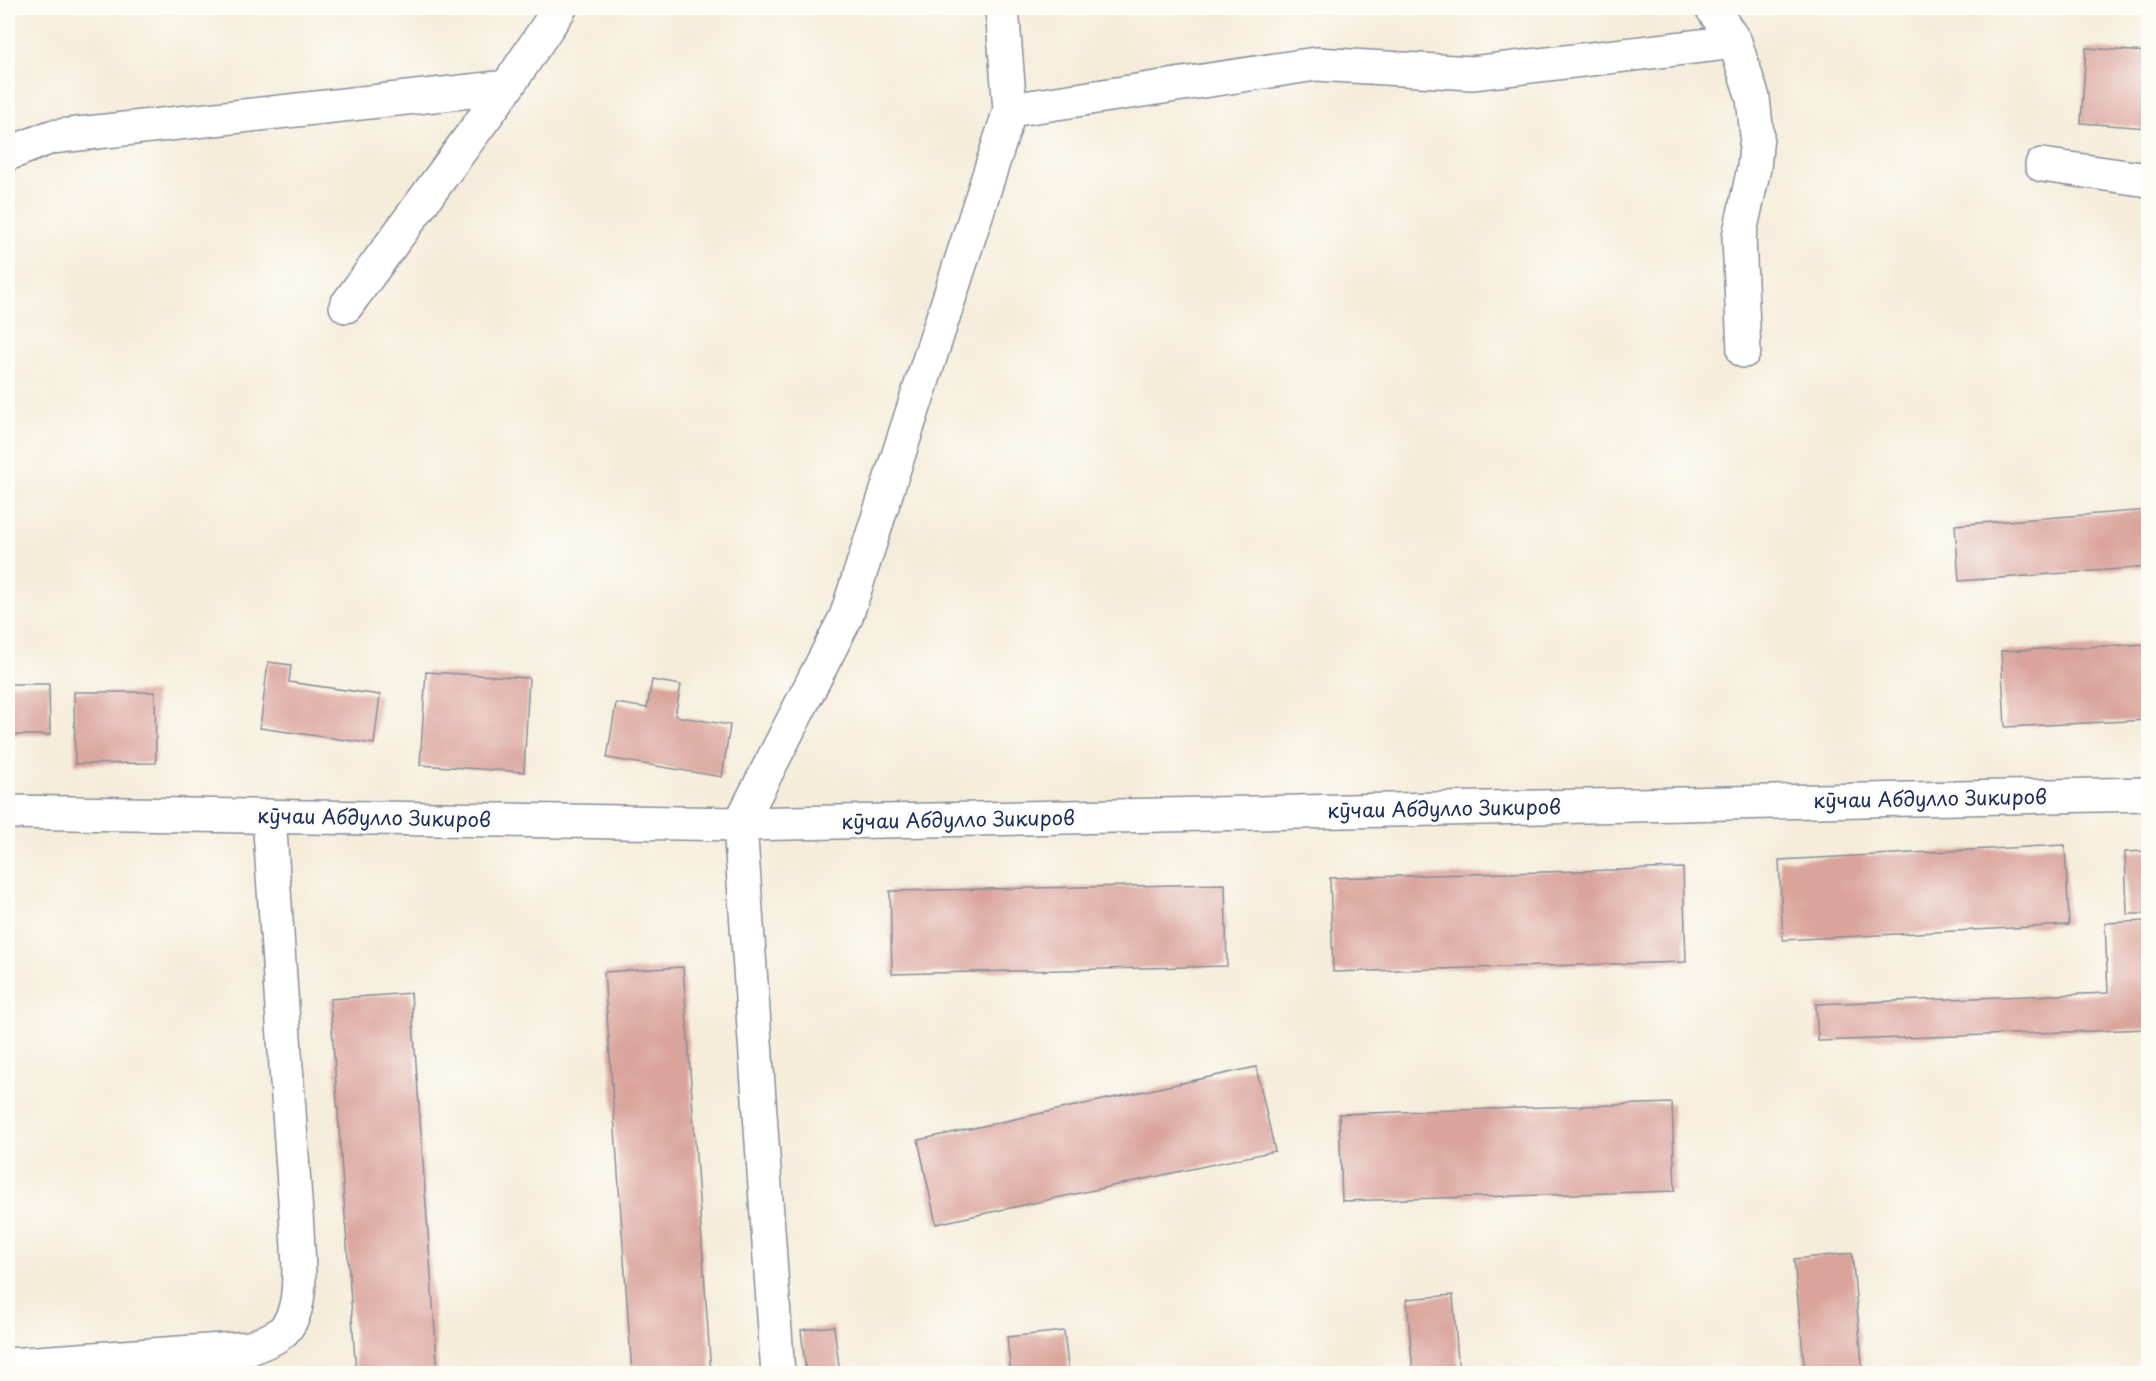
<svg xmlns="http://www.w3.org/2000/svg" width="2156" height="1381" viewBox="0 0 2156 1381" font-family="'Playpen Sans',sans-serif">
	<rect width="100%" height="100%" fill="#fdfcf7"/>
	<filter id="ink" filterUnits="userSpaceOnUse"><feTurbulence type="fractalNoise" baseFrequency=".0167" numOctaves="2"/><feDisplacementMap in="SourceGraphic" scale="12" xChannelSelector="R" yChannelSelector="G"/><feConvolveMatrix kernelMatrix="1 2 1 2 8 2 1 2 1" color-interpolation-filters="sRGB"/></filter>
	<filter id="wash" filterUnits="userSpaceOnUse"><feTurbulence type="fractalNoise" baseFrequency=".008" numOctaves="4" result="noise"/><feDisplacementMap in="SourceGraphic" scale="24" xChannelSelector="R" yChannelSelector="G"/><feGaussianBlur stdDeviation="1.35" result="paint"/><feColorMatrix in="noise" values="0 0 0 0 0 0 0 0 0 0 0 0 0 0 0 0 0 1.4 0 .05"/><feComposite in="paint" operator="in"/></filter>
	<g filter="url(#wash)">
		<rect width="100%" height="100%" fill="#f5edda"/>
		<g id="blocks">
			<path fill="#daa49b" d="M 2086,48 L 2148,52 L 2148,128 L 2081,123 Z
				M 2148,510 L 2148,567 L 1959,581 L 1955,525 Z
				M 2148,644 L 2148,720 L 2005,727 L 2001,651 Z
				M 268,662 L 291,665 L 289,682 L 380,695 L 374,744 L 260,728 Z
				M 426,672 L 529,678 L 524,772 L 420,765 Z
				M 652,680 L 681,685 L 675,716 L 730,725 L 722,777 L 607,758 L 616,703 L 647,708 Z
				M 8,684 L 49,684 L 50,735 L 8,735 Z
				M 74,692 L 155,692 L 156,763 L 75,764 Z
				M 2065,845 L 2069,925 L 1783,940 L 1779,860 Z
				M 2148,851 L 2148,914 L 2127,914 L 2125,852 Z
				M 1683,868 L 1686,962 L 1333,972 L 1330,878 Z
				M 1225,884 L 1227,966 L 892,974 L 890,891 Z
				M 2146,921 L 2148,1029 L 1818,1041 L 1816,1004 L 2108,993 L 2105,923 Z
				M 683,967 L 711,1374 L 632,1374 L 604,972 Z
				M 411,993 L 438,1374 L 356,1374 L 330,999 Z
				M 1256,1067 L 1275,1151 L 936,1224 L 918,1140 Z
				M 1672,1103 L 1675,1191 L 1342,1201 L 1339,1114 Z
				M 1852,1253 L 1863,1374 L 1805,1374 L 1794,1259 Z
				M 1453,1295 L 1459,1374 L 1413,1374 L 1407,1299 Z
				M 834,1326 L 840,1374 L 806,1374 L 801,1330 Z
				M 1064,1331 L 1069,1374 L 1011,1374 L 1007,1337 Z"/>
		</g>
	</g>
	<g filter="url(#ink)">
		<use href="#blocks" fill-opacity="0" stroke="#888e9c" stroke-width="1.5"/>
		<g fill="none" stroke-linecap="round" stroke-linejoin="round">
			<defs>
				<path id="minor" d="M 1735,42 L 1753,98 L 1757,135 L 1754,168 L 1739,237 L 1744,351
					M 1010,110 L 1316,64 L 1472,73 L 1735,42 L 1712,8
					M 8,154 L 51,137 L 507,87
					M 2042,165 L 2148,180
					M 346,306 L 507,87 L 560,8
					M 8,812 L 740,824 L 2148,794
					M 8,1365 L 251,1348 C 260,1343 273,1340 281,1333 C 306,1312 298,1259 297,1229 L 269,816
					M 778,1374 L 740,824 L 846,617 L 1010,110 L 1002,8"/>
			</defs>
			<use href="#minor" stroke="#888e9c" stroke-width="36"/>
			<use href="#minor" stroke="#fff" stroke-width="33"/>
		</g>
	</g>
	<g text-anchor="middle" stroke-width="6" stroke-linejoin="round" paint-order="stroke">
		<g font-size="20" fill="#1b2f5e" stroke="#fdfcf7">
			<text transform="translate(1930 799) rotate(-1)" y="7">кӯчаи Абдулло Зикиров</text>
			<text transform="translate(1444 809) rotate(-1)" y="7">кӯчаи Абдулло Зикиров</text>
			<text transform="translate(374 818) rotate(1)" y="7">кӯчаи Абдулло Зикиров</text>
			<text transform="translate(958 820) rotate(-1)" y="7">кӯчаи Абдулло Зикиров</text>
		</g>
	</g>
	<rect width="2156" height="1381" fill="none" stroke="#fdfcf7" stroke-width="30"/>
</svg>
